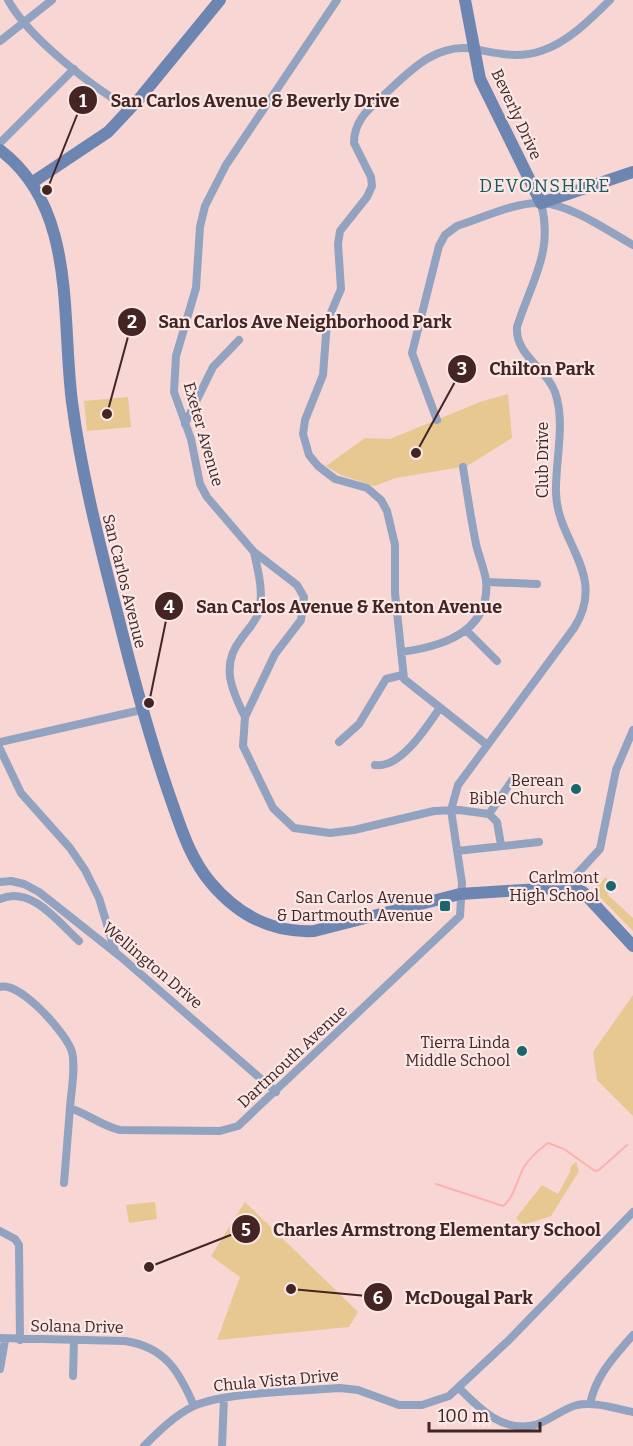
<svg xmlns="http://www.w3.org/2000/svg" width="633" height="1446" viewBox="0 0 633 1446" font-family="Bitter,serif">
	<rect width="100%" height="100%" fill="#f7d6d4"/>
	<path fill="#e6c890" d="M 508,394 L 512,438 L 467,466 L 396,478 L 374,486 L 341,475 L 326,466 L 365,438 L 390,439 L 480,402 Z
		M 128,397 L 131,427 L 87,431 L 84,401 Z
		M 606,877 L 612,888 L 607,894 L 633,918 L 633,931 L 593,890 Z
		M 633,995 L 633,1116 L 597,1080 L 593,1052 Z
		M 576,1162 L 579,1171 L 551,1216 L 523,1225 L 516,1218 L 542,1185 L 558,1194 L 570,1172 L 571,1166 Z
		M 155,1202 L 157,1219 L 129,1223 L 126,1205 Z
		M 245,1202 L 358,1312 L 349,1327 L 217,1340 L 240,1277 L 211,1256 Z"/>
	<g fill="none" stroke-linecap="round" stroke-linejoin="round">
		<path stroke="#fbb2ae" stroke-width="2" d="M 436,1184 L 503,1206 C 514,1198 517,1179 524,1167 C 530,1157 539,1150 548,1143 L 564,1149 L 595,1171 L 599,1170 L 627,1145"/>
		<path stroke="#92a3c1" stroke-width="8" d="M 8,0 C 29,38 92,87 130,109
			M 337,0 L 226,165 L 205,206 L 200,227 L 196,288 L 176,356 L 174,392 L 191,439 L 200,484 L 207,497 L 254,552 L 297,585 L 304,597 L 301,620 L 275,654 L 245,717 L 243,746 L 273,808 L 294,828 L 330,833 L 354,830 L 434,811 L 459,810 L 489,814 L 497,822 L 501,845
			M 0,41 L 52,0
			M 0,143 L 74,69
			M 437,420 L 412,353 L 439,246 L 445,235 L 457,226 C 483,218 514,202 541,203 C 570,204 608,231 633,245
			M 185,424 L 213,367 L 239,340
			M 486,582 L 537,584
			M 466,630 L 497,661
			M 401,652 C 441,647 491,632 486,580 C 484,568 479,557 476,544 C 471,519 467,493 463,467
			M 245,717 C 232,691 220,665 241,639 C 247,630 255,623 259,612 C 264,592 258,571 254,552
			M 0,742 L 141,710
			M 339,742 L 359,724 L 386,679 L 402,675
			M 486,744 L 404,679 L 395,593 L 395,545 L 387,511 L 381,500 L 367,488 L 335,479 L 318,466 L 309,455 L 303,434 L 305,420 L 323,375 L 327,322 L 341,289 L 338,244 L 340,231 L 367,197 L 372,186 L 371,177 L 354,143 C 354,120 369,109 384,95 C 409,72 436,42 474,49 C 497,53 517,59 541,51 C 567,43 591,19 610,0
			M 0,749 L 21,793 L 70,848 L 85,870 L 99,898 L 115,951
			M 375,765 C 400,769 426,728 439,709
			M 489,814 L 513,779
			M 457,851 L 539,842
			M 0,882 L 11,881 L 24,884 L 39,892 L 121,957 L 276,1092
			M 570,887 L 577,874 L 600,849 L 616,770 L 633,730
			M 0,899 C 31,885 58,922 79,941
			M 0,987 C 20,981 67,1034 72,1052 C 76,1068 71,1091 70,1108 C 88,1114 102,1126 120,1130 L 220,1131 L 238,1126 L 460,916 L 462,883 L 451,810 L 458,785 L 574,628 C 608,575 557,542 556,493 C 555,461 566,423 555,392 C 546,368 515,355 517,327 C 531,282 554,252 541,203
			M 64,1183 L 70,1108
			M 0,1231 L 15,1239 L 19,1245 L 20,1340
			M 0,1338 L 125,1341 C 165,1347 179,1371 194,1406
			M 0,1369 L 5,1340
			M 73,1376 L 74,1341
			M 459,1388 C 479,1408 502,1433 535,1425 C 549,1421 562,1409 577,1405 C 594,1401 616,1409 633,1412
			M 590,1404 C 596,1375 614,1357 633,1335
			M 144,1446 C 159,1431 175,1415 194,1406 C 223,1392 305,1391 340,1388 L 358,1390 L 399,1405 L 422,1405 L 449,1396 L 509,1340 L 633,1212
			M 222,1446 L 224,1398"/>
		<path stroke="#6d85b1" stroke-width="12" d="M 465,0 L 480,79 L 541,203 L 633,172
			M 0,150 C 77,208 61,316 72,402 C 82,479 102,553 121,628 C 135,684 150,739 169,794 C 180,825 189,857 211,883 C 238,915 272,933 314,931 L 460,894 L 570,887 L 583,892 L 633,946
			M 33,182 L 108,132 L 139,99 L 220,0"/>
	</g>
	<g fill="#19666c" stroke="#f9e8e6" stroke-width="2">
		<circle cx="576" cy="789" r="6"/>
		<circle cx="611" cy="886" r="6"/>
		<rect x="439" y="900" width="12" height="12" rx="3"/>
		<circle cx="522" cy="1051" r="6"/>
	</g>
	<g text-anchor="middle" stroke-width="4.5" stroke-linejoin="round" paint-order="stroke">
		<g font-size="16" fill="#442524" stroke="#f9e8e6">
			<text transform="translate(517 114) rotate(65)" y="6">Beverly Drive</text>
			<text transform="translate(204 434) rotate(74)" y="6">Exeter Avenue</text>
			<text transform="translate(542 460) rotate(-90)" y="6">Club Drive</text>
			<text transform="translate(125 581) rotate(76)" y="6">San Carlos Avenue</text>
			<text transform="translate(153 965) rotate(40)" y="6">Wellington Drive</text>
			<text transform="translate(292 1056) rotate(-43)" y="6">Dartmouth Avenue</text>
			<text transform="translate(77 1326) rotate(1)" y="6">Solana Drive</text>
			<text transform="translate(276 1380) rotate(-5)" y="6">Chula Vista Drive</text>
		</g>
		<g font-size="16" fill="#442524" stroke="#f9e8e6" text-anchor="end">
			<text x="564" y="786">Berean<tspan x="564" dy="18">Bible Church</tspan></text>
			<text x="599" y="883">Carlmont<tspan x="599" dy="18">High School</tspan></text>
			<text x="433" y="903">San Carlos Avenue<tspan x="433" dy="18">&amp; Dartmouth Avenue</tspan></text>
			<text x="510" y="1048">Tierra Linda<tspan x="510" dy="18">Middle School</tspan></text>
		</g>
		<g font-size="18" letter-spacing="1.5" fill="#1d585d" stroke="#f9e8e6">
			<text x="545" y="192">DEVONSHIRE</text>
		</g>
	</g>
	<path fill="none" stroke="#442524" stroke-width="2" d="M47 190L83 100M107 414L132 322M416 453L462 369M149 703L169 606M149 1267L246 1229M291 1289L378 1297"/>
	<g fill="#442524" stroke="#f9e8e6" stroke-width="2">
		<circle cx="47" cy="190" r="6"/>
		<circle cx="107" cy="414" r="6"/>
		<circle cx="416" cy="453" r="6"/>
		<circle cx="149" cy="703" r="6"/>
		<circle cx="149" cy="1267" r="6"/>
		<circle cx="291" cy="1289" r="6"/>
		<circle cx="83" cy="100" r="15"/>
		<circle cx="132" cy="322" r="15"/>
		<circle cx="462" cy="369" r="15"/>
		<circle cx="169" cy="606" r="15"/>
		<circle cx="246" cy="1229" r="15"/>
		<circle cx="378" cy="1297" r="15"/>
	</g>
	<g font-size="18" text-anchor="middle" font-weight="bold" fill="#fff">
		<text x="83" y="107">1</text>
		<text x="132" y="328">2</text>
		<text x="462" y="375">3</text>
		<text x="169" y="613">4</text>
		<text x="246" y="1236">5</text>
		<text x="378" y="1304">6</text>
	</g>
	<g font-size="18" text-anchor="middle" font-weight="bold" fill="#442524" stroke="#f9e8e6" stroke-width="4.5" stroke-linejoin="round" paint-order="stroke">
		<text x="255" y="107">San Carlos Avenue &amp; Beverly Drive</text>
		<text x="305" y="328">San Carlos Ave Neighborhood Park</text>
		<text x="542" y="375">Chilton Park</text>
		<text x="349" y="613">San Carlos Avenue &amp; Kenton Avenue</text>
		<text x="437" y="1236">Charles Armstrong Elementary School</text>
		<text x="469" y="1304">McDougal Park</text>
	</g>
	<path d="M429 1422v9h111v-9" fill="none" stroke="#442524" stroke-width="3"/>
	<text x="438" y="1422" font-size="18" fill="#442524" stroke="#f9e8e6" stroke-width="4.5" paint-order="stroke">100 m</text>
</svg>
